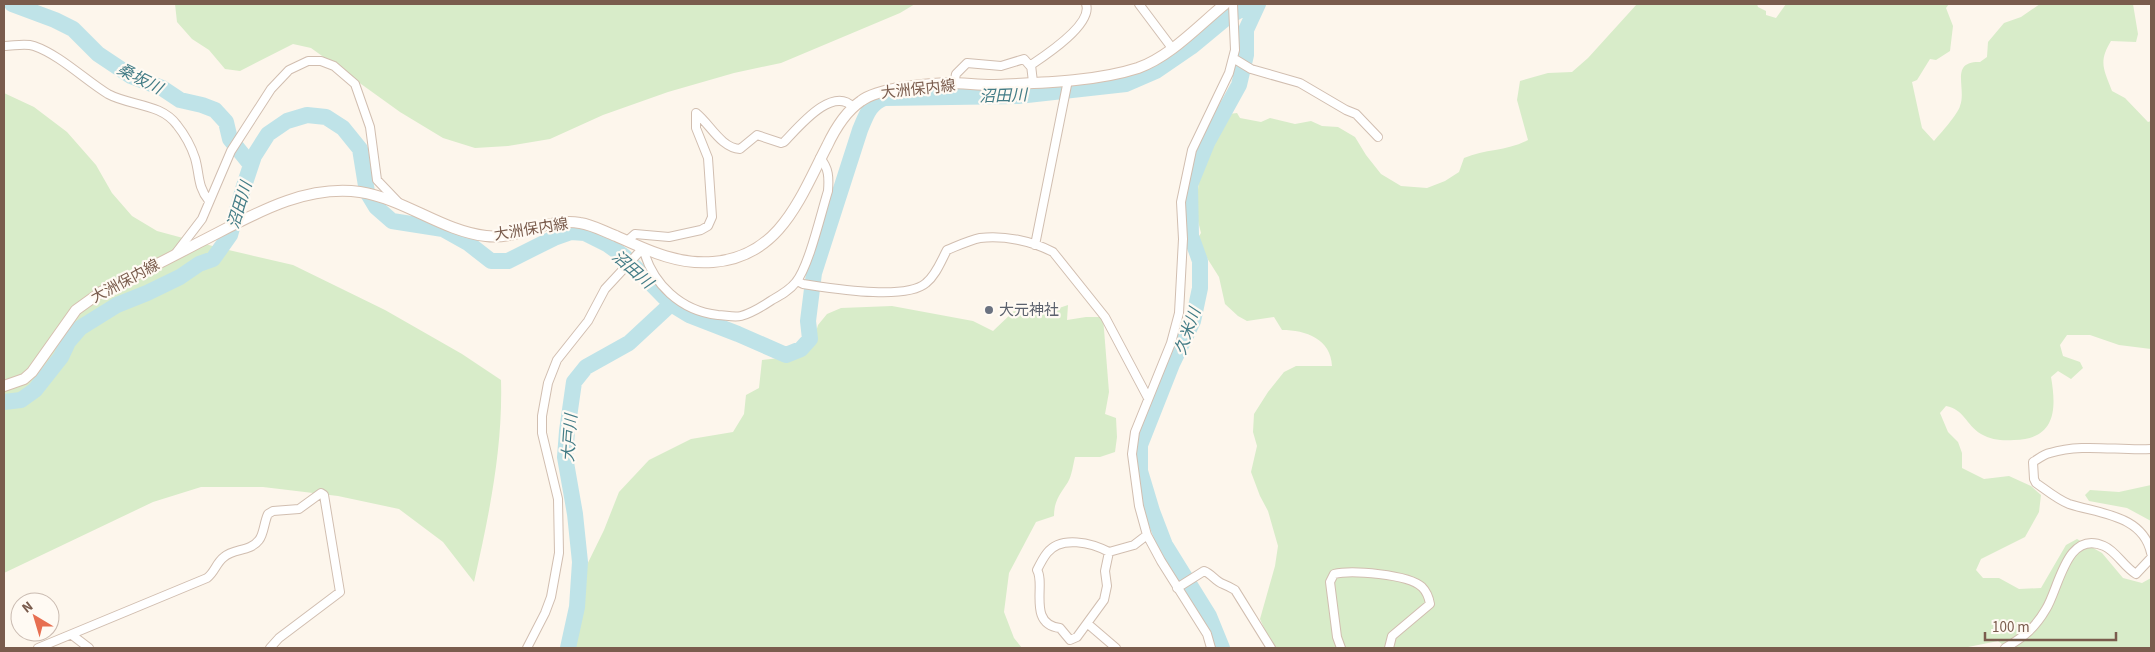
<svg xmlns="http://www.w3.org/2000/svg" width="2155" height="652" viewBox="0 0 2155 652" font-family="'Source Sans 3','Noto Sans JP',sans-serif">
	<rect width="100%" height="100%" fill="#fdf6ec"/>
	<path fill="#d8ecc9" d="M 175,4 L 915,4 L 900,13 L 781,63 L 734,73 L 668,92 L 603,115 L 550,139 L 508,146 L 475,148 L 443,138 L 400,112 L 311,48 L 293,44 L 240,71 L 225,69 L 209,50 L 192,39 L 177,22 Z
		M 1637,4 L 1757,4 L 1758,7 L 1766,11 L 1766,15 L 1776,18 L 1786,4 L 1949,4 L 1946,8 L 1953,26 L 1950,51 L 1936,60 L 1930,59 L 1917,80 L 1912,82 L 1922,128 L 1934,141 C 1940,134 1958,114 1960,106 C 1967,88 1949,61 1980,62 L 1987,57 L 1988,42 L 2004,23 L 2021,17 L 2040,4 L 2133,4 L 2138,34 L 2136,42 L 2111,41 C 2098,62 2104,70 2112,91 L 2125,98 L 2148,122 L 2151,121 L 2151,349 L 2119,345 L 2090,335 L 2067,335 L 2060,345 L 2063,356 L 2080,362 L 2083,368 L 2071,379 L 2058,371 L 2051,377 C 2057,411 2055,439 2014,440 C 2003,441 1991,440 1981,434 C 1966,425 1964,409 1946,406 L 1940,413 L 1948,432 L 1958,442 L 1962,453 L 1962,468 L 1984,479 L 2009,476 L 2031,486 L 2041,495 L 2039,512 L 2025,537 L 1981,559 L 1976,570 L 1983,578 L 1999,578 L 2019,589 L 2041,588 L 2066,545 L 2077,539 L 2102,553 L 2123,578 L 2142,583 L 2151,578 L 2151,648 L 2007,648 L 1998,641 L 1963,648 L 1273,648 L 1260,619 L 1275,566 L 1278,546 L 1268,511 L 1260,496 L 1251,472 L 1257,446 L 1253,432 L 1254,414 L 1268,392 L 1284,372 L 1296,366 L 1332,366 C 1331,339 1306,330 1282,330 L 1274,317 L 1247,321 L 1238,316 L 1225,304 L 1219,277 L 1207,258 L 1198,238 L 1201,233 L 1196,213 L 1200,166 L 1208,147 L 1225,125 L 1229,114 L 1237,113 L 1240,118 L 1261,122 L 1270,118 L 1295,124 L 1311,121 L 1322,126 L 1338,127 L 1355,137 L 1366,155 L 1381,174 L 1401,186 L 1427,188 L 1445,181 L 1459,172 L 1464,158 C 1485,149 1508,151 1528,140 L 1517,100 L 1520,81 L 1548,73 L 1572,72 L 1588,58 Z
		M 4,93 L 34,107 L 67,132 L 96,165 L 112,193 L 132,216 L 157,231 L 220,248 L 293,265 L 385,310 L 462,354 L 501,380 C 503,449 489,515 474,582 L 443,542 L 399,509 L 338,496 L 263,487 L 201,487 L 153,502 L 4,573 Z
		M 1026,304 L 1038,315 L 1068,305 L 1067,320 L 1086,317 L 1103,317 L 1109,392 L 1105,414 L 1116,418 L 1117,437 L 1115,452 L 1100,457 L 1075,457 C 1073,465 1072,475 1068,482 C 1060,494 1054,501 1054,516 L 1036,522 L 1009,573 L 1004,612 L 1014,638 L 1022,648 L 572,648 L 575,615 L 582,575 L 604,530 L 619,492 L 649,460 L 691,439 L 733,432 L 744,414 L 746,395 L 759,388 L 762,360 L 797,356 L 813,342 L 818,325 L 827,314 L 841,308 L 892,306 L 973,321 L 993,331 L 1014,311 Z
		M 2151,485 L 2151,521 L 2127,508 L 2089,501 L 2085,495 L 2090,490 L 2119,492 Z"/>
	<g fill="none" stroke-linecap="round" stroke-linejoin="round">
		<path stroke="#bfe3e8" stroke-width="16" d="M 12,4 L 55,20 L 73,29 L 98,54 L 131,76 L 162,88 L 180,100 L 202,105 L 215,110 L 226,122 L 230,139 L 251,165
			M 4,402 L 21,400 L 35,390 L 61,357 L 68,342 L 80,328 L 117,305 L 147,293 L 180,277 L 199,264 L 213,259 L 230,235 L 244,186 L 254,156 L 268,134 L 287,121 L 307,115 L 326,117 L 343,128 L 360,149 L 367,192 L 376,207 L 392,221 L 443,229 L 468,243 L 491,261 L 508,261 L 554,238 L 571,232 L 585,233 L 607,244 L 625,257 L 671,304 L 689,315 L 738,334 L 786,355 L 801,349 L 810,339 L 808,321 L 814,273 L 860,130 C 866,116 869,104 884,98 L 1018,96 L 1126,84 L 1156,71 L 1191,47 L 1226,18 L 1245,7 L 1256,6
			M 568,648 L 577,607 L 580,562 L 575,514 L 565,457 L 567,431 L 574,382 L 586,367 L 629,343 L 671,304
			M 1222,648 L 1209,616 L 1165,545 L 1152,511 L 1140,471 L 1140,445 L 1172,364 L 1193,321 L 1200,288 L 1200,261 L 1191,236 L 1190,185 L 1207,143 L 1239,85 L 1246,55 L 1246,30 L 1258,4"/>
		<defs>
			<path id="minor" d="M 1139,4 L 1172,48
				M 4,46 C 14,46 25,43 34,46 C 60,55 85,80 108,94 C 130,106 161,103 177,125 C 185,135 191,146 195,158 C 200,175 197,186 209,201
				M 1233,58 L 1251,69 L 1300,83 L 1346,110 L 1356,114 L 1378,137
				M 1033,82 L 1031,65 C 1046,55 1093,24 1086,4
				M 954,84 L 956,74 L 967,63 L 1001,66 L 1024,59 L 1031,67
				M 627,241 L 635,234 L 669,237 L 701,230 L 708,226 L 712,217 L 708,158 L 696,128 L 696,113 C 710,124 721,148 740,149 L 757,135 L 781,143 L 784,142 C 798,128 832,85 853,107
				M 1035,245 L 1068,80
				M 643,248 C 652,284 681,311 718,315 C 725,315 734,318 741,316 C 752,313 763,306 772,300 C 781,295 790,290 796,282 C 809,266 821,213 828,191 C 829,178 829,168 820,158
				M 176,253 L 202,219 L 231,151 L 271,89 L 289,70 L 308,61 L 321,61 L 334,66 L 355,84 L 370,127 L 377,180 L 399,203
				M 797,281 L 803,284 C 831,288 905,301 926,283 C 936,275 941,261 947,250 C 957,246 970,240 980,238 C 1004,235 1032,241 1053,252 L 1105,317 L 1148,398
				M 2151,449 C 2118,451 2082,443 2050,453 C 2044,454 2038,459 2033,462 L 2034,479 L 2036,483 C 2046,490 2058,500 2069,504 C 2100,514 2143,515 2151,553
				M 1109,552 C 1092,543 1061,535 1047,553 C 1043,558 1040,564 1037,570 C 1046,584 1027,624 1060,628 L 1070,640 L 1077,637 L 1104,600 L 1107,586 L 1105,571 L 1109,552 L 1134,545 L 1147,535
				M 1177,588 L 1204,571 C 1212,574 1215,581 1223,584 C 1228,586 1230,587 1235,590 L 1271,648
				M 1088,624 L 1116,648
				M 72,635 L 89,648
				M 38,648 L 207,578 C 215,572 216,563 224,557 C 234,548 250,552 259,540 C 264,534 264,522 268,514 L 273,511 L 299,509 L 321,493 L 324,495 L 340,592 L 279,638 L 270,648
				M 527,648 L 545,613 L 551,597 L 559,553 L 558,499 L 542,433 L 542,416 L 548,383 L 557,360 L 588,321 L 605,289 L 643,248
				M 1211,648 L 1207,634 L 1161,561 L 1147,535 L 1139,506 L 1132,454 L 1135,432 L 1171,343 L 1179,313 L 1183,239 L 1181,202 L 1192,150 L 1229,73 L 1235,50 L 1233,4
				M 1341,648 L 1337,637 L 1330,582 L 1334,574 C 1351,570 1408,574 1422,587 C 1427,592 1429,598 1430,604 L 1392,636 L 1389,648
				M 2005,648 C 2024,637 2035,628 2046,609 C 2059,589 2066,529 2104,546 C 2116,551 2124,567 2136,574 L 2151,558"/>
			<path id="secondary" d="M 4,386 L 24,379 L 32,372 L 76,310 L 101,292 C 134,276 166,260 198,243 C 248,218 301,184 360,192 C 405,199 442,231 486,236 C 519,240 547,217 580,223 C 593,225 603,231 616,236 C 647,250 677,265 713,262 C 780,257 800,198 827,146 C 835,129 845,112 861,101 C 878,88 925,84 948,83 C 963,83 978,85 992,85 C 1038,83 1095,82 1138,68 C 1171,56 1198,26 1225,4"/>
		</defs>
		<use href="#minor" stroke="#d1beb0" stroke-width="10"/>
		<use href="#secondary" stroke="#d6c0b0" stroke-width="12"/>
		<use href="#minor" stroke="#fff" stroke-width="8"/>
		<use href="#secondary" stroke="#fff" stroke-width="10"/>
	</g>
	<circle fill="#6b7280" stroke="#fffaf3" stroke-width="2" cx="989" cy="310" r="5"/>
	<g text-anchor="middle" stroke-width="4.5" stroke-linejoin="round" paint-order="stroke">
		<g font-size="15" fill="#7a5c4d" stroke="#fffaf3">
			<text transform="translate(918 89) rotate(-6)" y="5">大洲保内線</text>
			<text transform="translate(531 229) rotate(-9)" y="5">大洲保内線</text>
			<text transform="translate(125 281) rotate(-28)" y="5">大洲保内線</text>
		</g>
		<g font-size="15" fill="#5b616d" stroke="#fffaf3" text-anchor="start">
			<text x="999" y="315">大元神社</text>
		</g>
		<g font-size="16" font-style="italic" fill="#437c86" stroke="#fffaf3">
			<text transform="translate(140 78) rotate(27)" y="6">桑坂川</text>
			<text transform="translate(1003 95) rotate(-2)" y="6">沼田川</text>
			<text transform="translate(239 205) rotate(-73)" y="6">沼田川</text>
			<text transform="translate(633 269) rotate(41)" y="6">沼田川</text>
			<text transform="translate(1187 331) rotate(-71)" y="6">久米川</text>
			<text transform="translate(569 438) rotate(-86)" y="6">大戸川</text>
		</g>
	</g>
	<rect width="2155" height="652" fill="none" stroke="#7a5c4d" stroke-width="10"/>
	<g transform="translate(35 617) rotate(322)"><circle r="24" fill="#fffaf3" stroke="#cabbb1"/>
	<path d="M0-4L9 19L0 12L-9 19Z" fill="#e76f51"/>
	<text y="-8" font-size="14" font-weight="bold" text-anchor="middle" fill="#7a5c4d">N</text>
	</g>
	<path d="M1985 632v8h131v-8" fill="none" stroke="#7a5c4d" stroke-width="2.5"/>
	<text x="1992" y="632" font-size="15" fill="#7a5c4d" stroke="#fffaf3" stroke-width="4" paint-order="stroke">100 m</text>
</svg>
